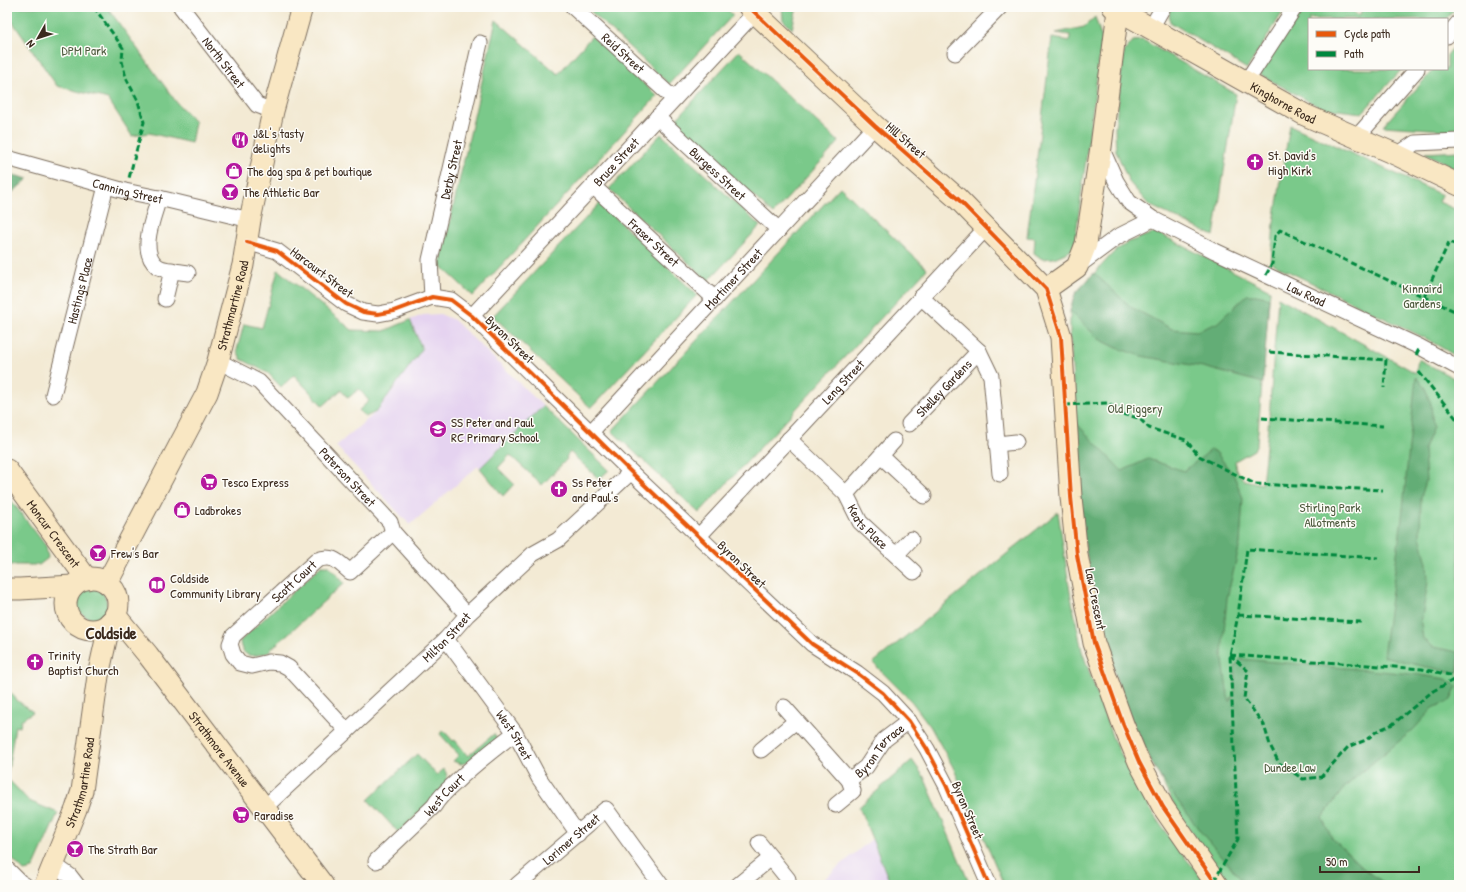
<svg xmlns="http://www.w3.org/2000/svg" width="1466" height="892" viewBox="0 0 1466 892" font-family="'Patrick Hand',sans-serif">
	<rect width="100%" height="100%" fill="#fdfcf7"/>
	<filter id="ink" filterUnits="userSpaceOnUse"><feTurbulence type="fractalNoise" baseFrequency=".025" numOctaves="2"/><feDisplacementMap in="SourceGraphic" scale="8" xChannelSelector="R" yChannelSelector="G"/><feConvolveMatrix kernelMatrix="1 2 1 2 8 2 1 2 1" color-interpolation-filters="sRGB"/></filter>
	<filter id="wash" filterUnits="userSpaceOnUse"><feTurbulence type="fractalNoise" baseFrequency=".012" numOctaves="4" result="noise"/><feDisplacementMap in="SourceGraphic" scale="16" xChannelSelector="R" yChannelSelector="G"/><feGaussianBlur stdDeviation="0.9" result="paint"/><feColorMatrix in="noise" values="0 0 0 0 0 0 0 0 0 0 0 0 0 0 0 0 0 1.4 0 .05"/><feComposite in="paint" operator="in"/></filter>
	<g filter="url(#wash)">
		<rect width="100%" height="100%" fill="#f3ead4"/>
		<path fill="#e5d3f0" d="M 440,314 L 454,320 L 543,406 L 480,468 L 478,466 L 410,525 L 336,446 L 376,412 L 422,349 L 410,320 L 423,315 Z
			M 872,839 L 891,885 L 817,885 Z"/>
		<path fill="#7ac98a" stroke="#5a7a54" d="M 7,7 L 107,7 L 177,103 L 195,122 L 191,143 L 149,133 L 132,136 L 108,99 L 57,86 L 7,14 Z
			M 586,7 L 667,7 L 669,9 L 671,7 L 725,7 L 733,15 L 669,84 Z
			M 782,7 L 797,7 L 792,29 L 783,20 Z
			M 1175,7 L 1286,7 L 1247,69 L 1170,22 L 1169,11 Z
			M 1300,7 L 1338,7 L 1345,12 L 1348,8 L 1359,16 L 1364,7 L 1457,7 L 1446,19 L 1309,19 L 1309,69 L 1402,69 L 1362,113 L 1321,108 L 1259,74 Z
			M 1095,17 L 1102,39 L 1074,249 L 1054,258 L 1042,259 L 1034,253 L 1035,238 L 1027,237 L 1052,38 L 1070,41 L 1070,35 L 1056,33 L 1084,27 Z
			M 496,20 L 558,74 L 592,36 L 657,96 L 473,296 L 440,265 Z
			M 1143,40 L 1236,94 L 1214,236 L 1149,205 L 1129,182 L 1116,151 L 1115,128 L 1124,52 L 1133,41 Z
			M 1459,41 L 1459,131 L 1383,126 L 1434,69 L 1447,69 L 1447,55 Z
			M 739,51 L 839,142 L 773,214 L 673,123 Z
			M 1290,125 L 1442,195 L 1439,202 L 1459,211 L 1459,358 L 1427,339 L 1271,263 L 1274,222 Z
			M 661,134 L 760,226 L 708,281 L 609,189 Z
			M 1459,151 L 1459,170 L 1425,153 Z
			M 840,187 L 927,269 L 699,513 L 612,431 Z
			M 600,203 L 697,295 L 591,408 L 493,316 Z
			M 1153,233 L 1160,234 L 1270,290 L 1257,443 L 1254,450 L 1235,461 L 1236,470 L 1244,480 L 1262,484 L 1269,418 L 1278,297 L 1416,373 L 1418,359 L 1459,381 L 1459,885 L 1231,885 L 1211,862 L 1177,811 L 1132,722 L 1104,637 L 1082,527 L 1070,335 L 1070,311 L 1075,294 L 1115,251 L 1129,242 Z
			M 278,270 L 352,330 L 384,331 L 410,320 L 422,349 L 376,412 L 365,417 L 359,410 L 369,401 L 359,389 L 348,398 L 341,390 L 323,406 L 294,375 L 281,387 L 268,373 L 241,359 L 237,350 L 244,324 L 262,328 Z
			M 543,406 L 609,470 L 599,479 L 570,452 L 566,457 L 567,459 L 542,485 L 510,455 L 498,468 L 514,484 L 503,496 L 480,468 Z
			M 7,495 L 46,546 L 48,558 L 39,565 L 7,565 Z
			M 1058,512 L 1070,592 L 1082,651 L 1113,739 L 1153,814 L 1176,847 L 1205,881 L 1206,885 L 1004,885 L 953,767 L 930,726 L 912,702 L 873,663 Z
			M 321,566 L 329,566 L 344,583 L 267,653 C 254,656 242,660 240,641 Z
			M 95,586 C 97,588 100,590 102,592 C 110,601 109,618 96,621 C 87,618 80,614 75,605 C 77,594 82,587 95,586 Z
			M 7,689 L 18,701 L 33,712 L 21,720 L 20,727 L 15,726 L 7,778 L 29,801 L 58,813 L 33,869 L 24,871 L 7,854 Z
			M 443,730 L 453,741 L 455,740 L 468,756 L 494,734 L 497,739 L 468,762 L 461,764 L 453,761 L 459,755 L 440,734 Z
			M 417,754 L 437,775 L 444,769 C 446,773 448,776 446,781 C 442,793 409,822 398,832 L 368,800 Z
			M 912,760 L 924,777 L 970,885 L 891,885 L 859,807 Z"/>
		<path fill="#63ad76" stroke="#4f6c4a" d="M 7,173 L 28,179 L 7,197 Z
			M 1094,273 L 1131,307 L 1172,329 L 1197,331 L 1217,323 L 1247,295 L 1257,295 L 1269,298 L 1263,383 L 1203,367 L 1141,356 L 1117,348 L 1099,339 L 1070,311 L 1075,294 Z
			M 1416,377 L 1425,388 L 1431,404 L 1433,427 L 1424,449 L 1426,481 L 1421,497 L 1420,536 L 1427,563 L 1428,582 L 1421,623 L 1423,639 L 1433,647 L 1453,651 L 1459,653 L 1458,673 L 1422,666 L 1383,656 L 1402,518 Z
			M 1076,423 L 1122,471 L 1148,459 L 1184,471 L 1211,450 L 1216,452 L 1234,476 L 1243,498 L 1240,544 L 1227,598 L 1222,653 L 1228,696 L 1230,702 L 1235,690 L 1235,667 L 1240,659 L 1413,674 L 1446,679 L 1457,686 L 1451,700 L 1433,708 L 1413,730 L 1365,769 L 1344,788 L 1322,818 L 1332,838 L 1363,868 L 1387,885 L 1246,885 L 1200,831 L 1156,771 L 1132,722 L 1116,679 L 1104,637 L 1090,577 L 1082,527 Z"/>
	</g>
	<g filter="url(#ink)">
		<g fill="none" stroke-linecap="round" stroke-linejoin="round">
			<defs>
				<g id="street">
					<path id="s1" d="M 181,7 L 257,105 L 273,111"/>
					<path id="s2" d="M 573,7 L 674,99"/>
					<path d="M 1151,28 L 1163,7"/>
					<path d="M 1447,36 L 1459,22"/>
					<path d="M 955,53 L 1000,7"/>
					<path d="M 1246,82 L 1295,7"/>
					<path id="s3" d="M 657,117 L 779,230"/>
					<path d="M 1356,138 L 1417,69"/>
					<path id="s4" d="M 1101,147 L 1116,181 L 1129,202 L 1153,219 L 1215,251 L 1420,347 L 1459,368"/>
					<path d="M 1397,155 L 1415,143 L 1459,141"/>
					<path id="s5" d="M 7,158 L 125,191 L 159,198 L 250,220"/>
					<path id="s6" d="M 593,186 L 715,299"/>
					<path d="M 159,198 C 154,216 138,251 157,266 C 162,270 181,272 188,273"/>
					<path d="M 247,242 L 277,251 L 346,304 L 363,312 L 378,314 L 394,311 L 432,297 L 451,300 L 472,316 L 631,472 L 812,644 L 857,673 L 883,693 L 909,721 L 927,749 L 946,785 L 989,885"/>
					<path d="M 1078,266 L 1117,237 L 1153,219"/>
					<path id="s7" d="M 432,297 L 430,260 L 480,43"/>
					<path d="M 921,297 L 979,351 L 991,376 L 1000,474"/>
					<path d="M 165,299 L 172,270"/>
					<path id="s8" d="M 472,316 L 760,7"/>
					<path id="s9" d="M 218,361 L 259,382 L 390,522 L 393,532 L 462,609"/>
					<path id="s10" d="M 53,395 L 106,186"/>
					<path id="s11" d="M 909,424 L 979,351"/>
					<path id="s12" d="M 591,432 L 875,126"/>
					<path id="s13" d="M 789,439 L 846,494 L 860,522 L 914,572"/>
					<path d="M 997,444 L 1016,442"/>
					<path d="M 881,456 L 924,496"/>
					<path d="M 846,494 L 894,441"/>
					<path id="s14" d="M 699,536 L 987,227"/>
					<path d="M 896,555 L 911,539"/>
					<path id="s15" d="M 446,639 L 515,733 L 539,778 L 578,834"/>
					<path d="M 784,707 L 849,780 L 853,791 L 836,805"/>
					<path id="s16" d="M 347,731 L 289,668 L 280,663 L 269,662 L 252,666 L 240,663 L 233,654 L 230,644 L 233,636 L 317,560 C 333,554 338,562 350,572 L 393,532"/>
					<path d="M 761,750 L 796,721"/>
					<path id="s17" d="M 849,780 L 866,767 L 884,740 L 909,721"/>
					<path id="s18" d="M 264,808 L 446,639 L 467,615 L 533,554 L 558,540 L 631,472"/>
					<path d="M 759,843 L 788,879"/>
					<path id="s19" d="M 376,861 L 434,806 C 439,797 447,790 455,783 C 474,764 494,749 515,733"/>
					<path d="M 53,864 L 70,876 L 77,885"/>
					<path d="M 7,869 L 20,882 L 25,885"/>
					<path id="s20" d="M 517,885 L 606,809 L 661,885"/>
					<path d="M 738,885 L 771,858"/>
				</g>
				<g id="secondary">
					<path d="M 749,7 L 875,126 L 958,199 L 1046,289 L 1061,337 L 1071,497 L 1077,555 L 1094,643 L 1123,724 L 1139,762 L 1163,807 L 1217,885"/>
					<path id="s21" d="M 1113,7 L 1305,115 L 1397,155 L 1459,185"/>
					<path d="M 1046,289 L 1077,267 L 1086,244 L 1101,147 L 1118,10"/>
					<path id="s22" d="M 7,470 L 87,579"/>
					<circle cx="92" cy="604" r="26"/>
					<path id="s23" d="M 107,583 L 207,393 L 218,361 L 243,265 L 250,220 L 273,111 L 302,7"/>
					<path d="M 7,589 L 20,589 L 73,586"/>
					<path id="s24" d="M 115,615 L 148,655 L 323,885"/>
					<path id="s25" d="M 45,885 L 76,809 L 82,791 L 98,676 L 110,622"/>
				</g>
			</defs>
			<use href="#street" stroke="#7b6d5e" stroke-width="17"/>
			<use href="#secondary" stroke="#7b6d5e" stroke-width="23"/>
			<use href="#street" stroke="#fff" stroke-width="15"/>
			<use href="#secondary" stroke="#f9e7c3" stroke-width="21"/>
			<path stroke="#00873e" stroke-width="3" stroke-dasharray="6 3" stroke-linecap="butt" d="M 94,7 L 123,48 L 122,61 L 126,78 L 138,101 L 144,122 L 129,178
				M 1266,275 L 1272,264 L 1275,236 L 1280,230 L 1459,313
				M 1424,297 L 1449,242 L 1459,246
				M 1269,352 L 1386,360 L 1384,388
				M 1416,355 L 1420,347
				M 1419,372 L 1459,422
				M 1065,405 L 1109,403 L 1117,413 L 1139,418 L 1149,428 L 1186,440 L 1199,456 L 1255,484 L 1383,490
				M 1262,418 L 1383,426
				M 1238,615 L 1361,622
				M 1230,655 L 1248,671 L 1244,698 L 1264,725 L 1270,745 L 1279,763 L 1303,779 L 1321,777 L 1348,747 L 1366,740 L 1377,731 L 1393,724 L 1433,691 L 1459,677
				M 1230,655 L 1422,669 L 1459,677
				M 1214,881 L 1238,839 L 1230,655 L 1238,615 L 1247,549 L 1378,558"/>
			<defs>
				<path id="cycleway" d="M 749,7 L 875,126 L 958,199 L 1046,289 L 1061,337 L 1071,497 L 1077,555 L 1094,643 L 1123,724 L 1139,762 L 1163,807 L 1217,885
					M 247,242 L 277,251 L 346,304 L 363,312 L 378,314 L 394,311 L 432,297 L 451,300 L 472,316 L 631,472 L 812,644 L 857,673 L 883,693 L 909,721 L 927,749 L 946,785 L 989,885"/>
			</defs>
			<use href="#cycleway" stroke="#fdfcf7" stroke-width="6"/>
			<use href="#cycleway" stroke="#e8590c" stroke-width="4"/>
		</g>
	</g>
	<defs>
		<symbol id="restaurant-disc" viewBox="-11 -11 22 22"><circle r="9.5" fill="#b5179e" stroke="#fdfcf7"/><path d="M-5-6h1v4h1v-4h1v4h1v-4h1v5L-1.5 .5V6h-2V.5L-5-1ZM5-6V6H3V1.5H1.5Q1.5-4 5-6Z" fill="#fff"/></symbol>
		<symbol id="church-disc" viewBox="-11 -11 22 22"><circle r="9.5" fill="#b5179e" stroke="#fdfcf7"/><path d="M-1.2-6h2.4v3.5h3.3v2.4h-3.3V6h-2.4V-.1h-3.3v-2.4h3.3Z" fill="#fff"/></symbol>
		<symbol id="shop-disc" viewBox="-11 -11 22 22"><circle r="9.5" fill="#b5179e" stroke="#fdfcf7"/><path d="M-5-2.5h2.3a2.7 3.5 0 0 1 5.4 0H5L5.5 6h-11ZM-1.5-2.5h3a1.5 2.3 0 0 0-3 0Z" fill="#fff"/></symbol>
		<symbol id="bar-disc" viewBox="-11 -11 22 22"><circle r="9.5" fill="#b5179e" stroke="#fdfcf7"/><path d="M-6-5H6L.8 .8V4.5H3.5V6h-7V4.5H-.8V.8Z" fill="#fff"/></symbol>
		<symbol id="school-disc" viewBox="-11 -11 22 22"><circle r="9.5" fill="#b5179e" stroke="#fdfcf7"/><path d="M0-5L7-2L0 1L-7-2ZM-4 1L0 2.5L4 1V4Q0 6-4 4Z" fill="#fff"/></symbol>
		<symbol id="supermarket-disc" viewBox="-11 -11 22 22"><circle r="9.5" fill="#b5179e" stroke="#fdfcf7"/><path d="M-6-5.5h2.5l.6 2H6L4.5 2H-2.5L-4.4-4H-6ZM-1.5 3.2a1.3 1.3 0 1 0 .1 0ZM3 3.2a1.3 1.3 0 1 0 .1 0Z" fill="#fff"/></symbol>
		<symbol id="library-disc" viewBox="-11 -11 22 22"><circle r="9.5" fill="#b5179e" stroke="#fdfcf7"/><path d="M-6-4Q-3-5.5-.7-3.5V5Q-3 3-6 4ZM6-4Q3-5.5 .7-3.5V5Q3 3 6 4Z" fill="#fff"/></symbol>
	</defs>
	<g fill-rule="evenodd">
		<use href="#restaurant-disc" x="230" y="130" width="20" height="20"/>
		<use href="#church-disc" x="1245" y="152" width="20" height="20"/>
		<use href="#shop-disc" x="224" y="161" width="20" height="20"/>
		<use href="#bar-disc" x="220" y="182" width="20" height="20"/>
		<use href="#school-disc" x="428" y="419" width="20" height="20"/>
		<use href="#supermarket-disc" x="199" y="472" width="20" height="20"/>
		<use href="#church-disc" x="549" y="479" width="20" height="20"/>
		<use href="#shop-disc" x="172" y="500" width="20" height="20"/>
		<use href="#bar-disc" x="88" y="543" width="20" height="20"/>
		<use href="#library-disc" x="147" y="575" width="20" height="20"/>
		<use href="#church-disc" x="25" y="652" width="20" height="20"/>
		<use href="#supermarket-disc" x="231" y="805" width="20" height="20"/>
		<use href="#bar-disc" x="65" y="839" width="20" height="20"/>
	</g>
	<g text-anchor="middle" stroke-width="3" stroke-linejoin="round" paint-order="stroke">
		<g font-size="13" fill="#4e5a3e" stroke="#fdfcf7">
			<text x="84" y="55">DPM Park</text>
			<text x="1422" y="293">Kinnaird<tspan x="1422" dy="15">Gardens</tspan></text>
			<text x="1135" y="413">Old Piggery</text>
			<text x="1330" y="512">Stirling Park<tspan x="1330" dy="15">Allotments</tspan></text>
			<text x="1290" y="772">Dundee Law</text>
		</g>
		<g font-size="13" fill="#3b2a1e" stroke="#fdfcf7">
			<text dy="5" stroke="none"><textPath href="#s2" startOffset="68">Reid Street</textPath></text>
			<text dy="5" stroke="none"><textPath href="#s1" startOffset="70">North Street</textPath></text>
			<text dy="5" stroke="none"><textPath href="#s21" startOffset="195">Kinghorne Road</textPath></text>
			<text transform="translate(906 140) rotate(41)" y="5">Hill Street</text>
			<text dy="5" stroke="none"><textPath href="#s8" startOffset="211">Bruce Street</textPath></text>
			<text dy="5" stroke="none"><textPath href="#s7" startOffset="130">Derby Street</textPath></text>
			<text dy="5" stroke="none"><textPath href="#s3" startOffset="83">Burgess Street</textPath></text>
			<text dy="5" stroke="none"><textPath href="#s5" startOffset="125">Canning Street</textPath></text>
			<text dy="5" stroke="none"><textPath href="#s6" startOffset="83">Fraser Street</textPath></text>
			<text transform="translate(322 272) rotate(37)" y="5">Harcourt Street</text>
			<text dy="5" stroke="none"><textPath href="#s12" startOffset="209">Mortimer Street</textPath></text>
			<text dy="5" stroke="none"><textPath href="#s10" startOffset="108">Hastings Place</textPath></text>
			<text dy="5" stroke="none"><textPath href="#s4" startOffset="262">Law Road</textPath></text>
			<text dy="5" stroke="none"><textPath href="#s23" startOffset="306">Strathmartine Road</textPath></text>
			<text transform="translate(510 339) rotate(44)" y="5">Byron Street</text>
			<text dy="5" stroke="none"><textPath href="#s14" startOffset="211">Leng Street</textPath></text>
			<text dy="5" stroke="none"><textPath href="#s11" startOffset="50">Shelley Gardens</textPath></text>
			<text dy="5" stroke="none"><textPath href="#s9" startOffset="176">Paterson Street</textPath></text>
			<text dy="5" stroke="none"><textPath href="#s13" startOffset="119">Keats Place</textPath></text>
			<text dy="5" stroke="none"><textPath href="#s22" startOffset="79">Moncur Crescent</textPath></text>
			<text transform="translate(742 564) rotate(44)" y="5">Byron Street</text>
			<text dy="5" stroke="none"><textPath href="#s16" startOffset="249">Scott Court</textPath></text>
			<text transform="translate(1096 599) rotate(79)" y="5">Law Crescent</text>
			<text dy="5" stroke="none"><textPath href="#s18" startOffset="250">Milton Street</textPath></text>
			<text dy="5" stroke="none"><textPath href="#s15" startOffset="118">West Street</textPath></text>
			<text dy="5" stroke="none"><textPath href="#s24" startOffset="170">Strathmore Avenue</textPath></text>
			<text dy="5" stroke="none"><textPath href="#s17" startOffset="43">Byron Terrace</textPath></text>
			<text dy="5" stroke="none"><textPath href="#s25" startOffset="109">Strathmartine Road</textPath></text>
			<text dy="5" stroke="none"><textPath href="#s19" startOffset="95">West Court</textPath></text>
			<text transform="translate(968 810) rotate(67)" y="5">Byron Street</text>
			<text dy="5" stroke="none"><textPath href="#s20" startOffset="71">Lorimer Street</textPath></text>
		</g>
		<g font-size="13" fill="#3b2a1e" stroke="#fdfcf7" text-anchor="start">
			<text x="253" y="138">J&amp;L's tasty<tspan x="253" dy="15">delights</tspan></text>
			<text x="1268" y="160">St. David's<tspan x="1268" dy="15">High Kirk</tspan></text>
			<text x="247" y="176">The dog spa &amp; pet boutique</text>
			<text x="243" y="197">The Athletic Bar</text>
			<text x="451" y="427">SS Peter and Paul<tspan x="451" dy="15">RC Primary School</tspan></text>
			<text x="222" y="487">Tesco Express</text>
			<text x="572" y="487">Ss Peter<tspan x="572" dy="15">and Paul's</tspan></text>
			<text x="195" y="515">Ladbrokes</text>
			<text x="111" y="558">Frew's Bar</text>
			<text x="170" y="583">Coldside<tspan x="170" dy="15">Community Library</tspan></text>
			<text x="48" y="660">Trinity<tspan x="48" dy="15">Baptist Church</tspan></text>
			<text x="254" y="820">Paradise</text>
			<text x="88" y="854">The Strath Bar</text>
		</g>
		<g font-size="17" font-weight="bold" fill="#3b2a1e" stroke="#fdfcf7">
			<text x="111" y="639">Coldside</text>
		</g>
	</g>
	<rect width="1466" height="892" fill="none" stroke="#fdfcf7" stroke-width="24"/>
	<rect x="1308" y="18" width="140" height="52" fill="#fdfcf7" stroke="#afa8a0"/>
	<rect x="1316" y="31" width="20" height="6" fill="#e8590c" stroke="#afa8a0"/>
	<text x="1344" y="38" font-size="12" fill="#3b2a1e">Cycle path</text>
	<rect x="1316" y="51" width="20" height="6" fill="#00873e" stroke="#afa8a0"/>
	<text x="1344" y="58" font-size="12" fill="#3b2a1e">Path</text>
	<g transform="translate(38 38) rotate(231)" stroke="#fdfcf7" stroke-width="3" paint-order="stroke">
	<path d="M0-3L7 15L0 10L-7 15Z" fill="#3b2a1e"/>
	<text y="-6" font-size="11" font-weight="bold" text-anchor="middle" fill="#3b2a1e">N</text>
	</g>
	<path d="M1320 866v6h99v-6" fill="none" stroke="#3b2a1e" stroke-width="2"/>
	<text x="1326" y="866" font-size="12" fill="#3b2a1e" stroke="#fdfcf7" stroke-width="3" paint-order="stroke">50 m</text>
</svg>
